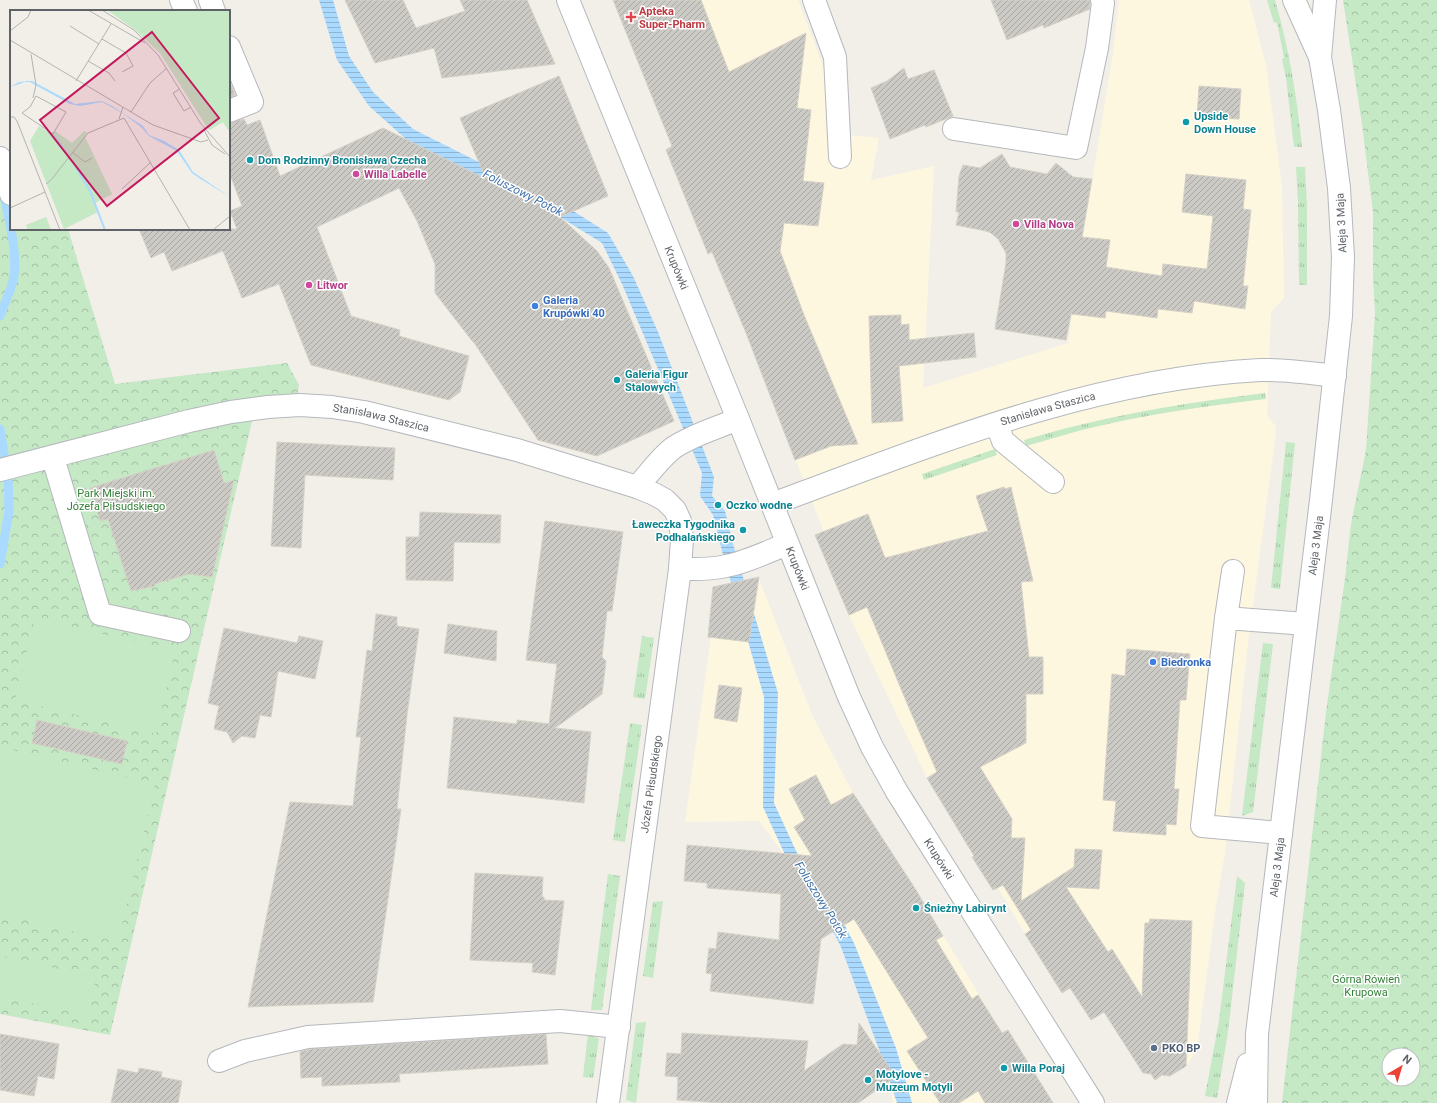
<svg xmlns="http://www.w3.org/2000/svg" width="1437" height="1103" viewBox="0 0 1437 1103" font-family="Roboto,sans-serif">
	<defs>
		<pattern id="grass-tufts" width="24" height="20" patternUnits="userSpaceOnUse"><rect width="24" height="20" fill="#c5e8c5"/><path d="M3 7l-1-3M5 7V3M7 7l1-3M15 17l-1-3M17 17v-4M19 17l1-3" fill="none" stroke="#a3c0a4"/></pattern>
		<pattern id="park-crowns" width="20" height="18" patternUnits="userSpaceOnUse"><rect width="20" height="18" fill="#c5e8c5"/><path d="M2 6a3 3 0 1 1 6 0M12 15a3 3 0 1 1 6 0" fill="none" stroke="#a3c0a4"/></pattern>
		<pattern id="water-rules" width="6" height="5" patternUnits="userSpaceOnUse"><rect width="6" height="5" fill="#aadaff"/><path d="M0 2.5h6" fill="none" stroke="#8eb4d2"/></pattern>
		<pattern id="building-hatch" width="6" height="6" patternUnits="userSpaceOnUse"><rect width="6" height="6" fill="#cccac5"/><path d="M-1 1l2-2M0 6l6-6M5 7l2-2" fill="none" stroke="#a9a8a4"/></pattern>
	</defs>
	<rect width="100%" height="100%" fill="#f1efe8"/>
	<path fill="#fef7e0" d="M 613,0 L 798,0 L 849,135 L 879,138 L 871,180 L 934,166 L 923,388 L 1068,343 L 1083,237 L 1113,53 L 1119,0 L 1249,0 L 1266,65 L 1282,186 L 1284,298 L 1271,312 L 1267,415 L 1276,427 L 1275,439 L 1248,643 L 1225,852 L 1216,905 L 1197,1049 L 1186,1066 L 1170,1076 L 1162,1075 L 1155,1080 L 1104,1012 L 1091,1020 L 1070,988 L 1062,993 L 1025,934 L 998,888 L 993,890 L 972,857 L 970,850 L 927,778 L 849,615 L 816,536 L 824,532 L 746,333 L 712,252 L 708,254 L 666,150 L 672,146 Z
		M 758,577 L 813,717 L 853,793 L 916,890 L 1002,1033 L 1008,1030 L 1053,1103 L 893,1103 L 883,1055 L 841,947 L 819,901 L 759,821 L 685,822 L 711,637 L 708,637 L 713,587 Z"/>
	<path fill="url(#grass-tufts)" d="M 1267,0 L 1275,0 C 1289,48 1297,97 1302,147 L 1294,147 L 1286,78 L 1282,59 L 1284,58 L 1277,22 L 1274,23 Z
		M 1296,167 L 1305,167 L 1307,206 L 1307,285 L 1299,285 L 1298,201 Z
		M 1265,393 L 1266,399 C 1204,406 1142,415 1082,430 C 1063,435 1045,441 1026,446 L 1024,440 C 1104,416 1182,403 1265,393 Z
		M 1286,442 L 1295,443 L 1280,589 L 1271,588 Z
		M 995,449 L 997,455 L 924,480 L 922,474 Z
		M 642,636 L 654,638 L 645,699 L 633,697 Z
		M 1263,643 L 1273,644 L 1253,812 L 1242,816 Z
		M 630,723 L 642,725 L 625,842 L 613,840 Z
		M 608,874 L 620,876 L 602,1010 L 591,1010 Z
		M 1237,876 L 1245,883 L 1228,1032 L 1217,1098 L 1205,1096 L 1219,1021 Z
		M 663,901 L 653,978 L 643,976 L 653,902 Z
		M 646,1022 L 636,1103 L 626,1100 L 636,1023 Z
		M 588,1033 L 599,1039 L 593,1078 L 583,1077 Z"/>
	<path fill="url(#park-crowns)" fill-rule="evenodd" d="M 1343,0 L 1437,0 L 1437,1103 L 1282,1103 L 1326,712 L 1345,578 L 1351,524 L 1366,450 L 1375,313 L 1373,277 L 1373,212 L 1362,124 ZM 1389,1055 L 1413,1055 L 1413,1079 L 1389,1079 Z
		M 0,158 L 11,194 L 11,229 L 68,229 L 115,384 L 287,363 L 299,385 L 294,414 L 253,417 L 110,1035 L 0,1014 Z"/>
	<path fill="#c5e8c5" d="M 35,618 L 175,651 L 156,734 L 15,700 Z
		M 0,747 L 155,784 L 118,942 L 0,914 Z
		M 0,956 L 96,977 L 88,1016 L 0,996 Z"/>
	<path fill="url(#water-rules)" d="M 319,0 L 333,0 L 349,56 L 373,92 L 413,129 L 562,204 L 608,233 L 633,276 L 658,332 L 714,477 L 712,496 L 725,511 L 733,544 L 778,693 L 774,803 L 797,853 L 826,890 L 854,943 L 896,1048 L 912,1103 L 897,1103 L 881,1055 L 841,947 L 815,896 L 787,859 L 763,807 L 764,697 L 722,551 L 713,515 L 700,496 L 702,473 L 622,284 L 602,243 L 557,215 L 408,141 L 369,106 L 337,60 Z"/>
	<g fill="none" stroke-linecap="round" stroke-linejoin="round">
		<path stroke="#aadaff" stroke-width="9" d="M 0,316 C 4,304 10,293 13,281 C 19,257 8,215 3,191
			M 0,429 L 8,477 L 9,511 L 0,564"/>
	</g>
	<path fill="url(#building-hatch)" stroke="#d6d1c6" d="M 345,0 L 403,0 L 416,28 L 465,11 L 460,0 L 527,0 L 555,64 L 442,78 L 434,48 L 375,63 Z
		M 613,0 L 701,0 L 729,72 L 806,33 L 797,108 L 811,110 L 803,181 L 824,183 L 818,226 L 784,223 L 780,251 L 804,315 L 858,444 L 831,446 L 795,460 L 746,333 L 712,252 L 708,254 L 666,150 L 672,146 Z
		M 991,0 L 1090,0 L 1090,9 L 1044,28 L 1043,25 L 1007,40 Z
		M 904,68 L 908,79 L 934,70 L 953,116 L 926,127 L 925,125 L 890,139 L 871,88 L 887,81 Z
		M 559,76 L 608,196 L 560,217 L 597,251 L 609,268 L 674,421 L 597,456 L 538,440 L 473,341 L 473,342 L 435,293 L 435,264 L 417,221 L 399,188 L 317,227 L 351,316 L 400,330 L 399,336 L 469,356 L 460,392 L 449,400 L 311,365 L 279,284 L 242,298 L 223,251 L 172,271 L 164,252 L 151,258 L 139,229 L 237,229 L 230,211 L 242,206 L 229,172 L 229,123 L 244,119 L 247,125 L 260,120 L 280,176 L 383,128 L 486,179 L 460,118 Z
		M 229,85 L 231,85 L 235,95 L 229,98 Z
		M 1199,86 L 1241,89 L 1239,119 L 1197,117 Z
		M 1002,154 L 1010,167 L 1047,174 L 1056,163 L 1073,177 L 1092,179 L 1082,237 L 1110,240 L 1106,267 L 1162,276 L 1163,264 L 1207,269 L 1213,216 L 1182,212 L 1186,174 L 1246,180 L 1243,209 L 1251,210 L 1243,286 L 1248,286 L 1245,309 L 1194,301 L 1192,313 L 1158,309 L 1157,318 L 1106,311 L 1105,318 L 1071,314 L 1066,340 L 995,329 L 1006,263 L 1006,253 L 998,239 L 991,233 L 986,231 L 956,225 L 959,212 L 956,212 L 959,176 L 963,165 L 980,168 Z
		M 901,315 L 901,325 L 909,324 L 909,340 L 974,333 L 976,357 L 899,366 L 903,421 L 872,423 L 869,316 Z
		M 277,442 L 395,448 L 393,480 L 305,475 L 301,548 L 271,546 Z
		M 214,450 L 224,483 L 234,480 L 212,577 L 189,574 L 154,584 L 155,586 L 131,591 L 108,519 L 100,521 L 90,488 Z
		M 1004,487 L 1005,489 L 1011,487 L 1033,581 L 1021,582 L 1029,657 L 1043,657 L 1043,694 L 1026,694 L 1026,743 L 980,767 L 1012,819 L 1011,838 L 1025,838 L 1021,901 L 1074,867 L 1075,849 L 1102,850 L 1099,889 L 1066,887 L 1108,952 L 1112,949 L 1142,997 L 1145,923 L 1149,923 L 1150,919 L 1192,921 L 1186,1066 L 1170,1076 L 1162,1075 L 1155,1080 L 1151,1074 L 1143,1073 L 1104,1012 L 1091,1020 L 1070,988 L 1062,993 L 1025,934 L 1031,930 L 1003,885 L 993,890 L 972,857 L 974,856 L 927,778 L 937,772 L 909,708 L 867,607 L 849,615 L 815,535 L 868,514 L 885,558 L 988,531 L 976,496 Z
		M 420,512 L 501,515 L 500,543 L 454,542 L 453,581 L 406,580 L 406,537 L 419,537 Z
		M 545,521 L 623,532 L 612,611 L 607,611 L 602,657 L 606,661 L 602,694 L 555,728 L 591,732 L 584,803 L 447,788 L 454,717 L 517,724 L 517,720 L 549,724 L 557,664 L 526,660 Z
		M 759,577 L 749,642 L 708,637 L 713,587 Z
		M 376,614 L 397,617 L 397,626 L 419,629 L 407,715 L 397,809 L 401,809 L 373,1002 L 248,1007 L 290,802 L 353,806 L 361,737 L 356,737 L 360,705 L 367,650 L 372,651 Z
		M 448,624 L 497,631 L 496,661 L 444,653 Z
		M 224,628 L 297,643 L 299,636 L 323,641 L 315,679 L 278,671 L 271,717 L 260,715 L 255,738 L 242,736 L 233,743 L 227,732 L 214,729 L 219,706 L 208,703 Z
		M 1127,649 L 1190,654 L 1186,700 L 1180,700 L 1174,789 L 1179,789 L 1176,825 L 1166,824 L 1166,835 L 1113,831 L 1116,801 L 1103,800 L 1112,674 L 1125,676 Z
		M 719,685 L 742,688 L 737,722 L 714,718 Z
		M 37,720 L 127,741 L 122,764 L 32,743 Z
		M 816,775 L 831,805 L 853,793 L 916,890 L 943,936 L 936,940 L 972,999 L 978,995 L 1002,1033 L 1008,1030 L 1053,1103 L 985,1103 L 978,1091 L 959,1103 L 940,1103 L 907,1051 L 928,1038 L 854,919 L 821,939 L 813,1004 L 710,991 L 712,974 L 706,973 L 709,948 L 716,949 L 718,932 L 779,940 L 781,894 L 707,888 L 707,883 L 684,881 L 687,845 L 812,856 L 794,827 L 805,820 L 789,789 Z
		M 475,873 L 543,877 L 542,897 L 544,897 L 544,900 L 564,901 L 555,975 L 532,972 L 533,963 L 470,960 Z
		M 859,1023 L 896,1077 L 858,1103 L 719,1103 L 677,1100 L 678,1077 L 665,1076 L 667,1053 L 681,1054 L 682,1033 L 808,1041 L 804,1071 L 843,1044 L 857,1045 Z
		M 0,1034 L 59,1044 L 54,1079 L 38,1076 L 34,1096 L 0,1090 Z
		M 546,1034 L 548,1064 L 399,1074 L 400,1082 L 322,1086 L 322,1077 L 301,1078 L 300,1052 L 310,1049 Z
		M 139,1068 L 162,1072 L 161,1077 L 182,1081 L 178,1103 L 111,1103 L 118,1069 L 138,1073 Z"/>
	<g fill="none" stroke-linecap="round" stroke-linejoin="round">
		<defs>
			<g id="minor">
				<path d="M 181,0 L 186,11"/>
				<path d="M 210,0 L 214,11"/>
				<path id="s1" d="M 568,0 L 738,419 L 849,697 L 872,747 L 897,792 L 1093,1103"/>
				<path d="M 814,0 L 835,57 L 840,157"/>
				<path d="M 1294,0 L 1319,55"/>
				<path d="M 229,47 L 252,102 L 229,111"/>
				<path d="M 954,129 L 1076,148 L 1097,48 L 1103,3 L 1102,0"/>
				<path d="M 0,158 L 11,194"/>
				<path d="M 997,424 L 1003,441 L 1053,482"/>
				<path d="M 53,458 L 100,614 L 179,631"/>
				<path id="s2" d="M 0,470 L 189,421 L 231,412 L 268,407 L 300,405 L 332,407 L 364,412 L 517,450 L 637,487 L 654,494 L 665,500 L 675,510 L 680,521 L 682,539 L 680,569 L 608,1103"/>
				<path d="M 637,487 C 649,474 659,459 673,448 C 692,435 717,428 738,419"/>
				<path id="s3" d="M 772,504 C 930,446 1090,379 1260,370 C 1285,369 1311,373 1335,376"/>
				<path d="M 680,569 C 695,569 711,570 726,566 C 747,562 767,552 787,544"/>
				<path d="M 1226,618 L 1233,571"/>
				<path d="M 1281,833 L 1202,826 L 1226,618 L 1306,624"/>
				<path d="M 219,1061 L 245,1051 L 308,1037 L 560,1021 L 619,1027"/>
				<path d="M 1238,1103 L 1248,1064"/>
				<path id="s4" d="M 1256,1103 L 1257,1034 L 1321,500 L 1341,316 L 1343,257 L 1339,188 L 1329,110 L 1320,57 L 1325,0"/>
			</g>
		</defs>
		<use href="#minor" stroke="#b5b8bc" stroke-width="24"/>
		<use href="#minor" stroke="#fff" stroke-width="22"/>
	</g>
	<path fill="#e0444e" stroke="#fff" stroke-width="1.5" d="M629 11h4v4h4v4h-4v4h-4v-4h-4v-4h4z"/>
	<g fill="#0f9aa8" stroke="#fff" stroke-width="1.5">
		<circle cx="1186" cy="122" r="4"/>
		<circle cx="250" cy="160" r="4"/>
		<circle cx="617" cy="380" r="4"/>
		<circle cx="718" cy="505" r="4"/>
		<circle cx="743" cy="530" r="4"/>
		<circle cx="916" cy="908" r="4"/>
		<circle cx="1004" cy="1068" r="4"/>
		<circle cx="868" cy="1080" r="4"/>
	</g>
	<g fill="#d1479c" stroke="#fff" stroke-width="1.5">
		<circle cx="356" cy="174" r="4"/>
		<circle cx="1016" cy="224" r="4"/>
		<circle cx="309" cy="285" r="4"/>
	</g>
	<g fill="#3f7fe0" stroke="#fff" stroke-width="1.5">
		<circle cx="535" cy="306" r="4"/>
		<circle cx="1153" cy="662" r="4"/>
	</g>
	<circle fill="#5c6f8a" stroke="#fff" stroke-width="1.5" cx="1154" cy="1048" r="4"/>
	<g text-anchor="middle" stroke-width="3" stroke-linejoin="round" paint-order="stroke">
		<g font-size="11" font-weight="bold" fill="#be3a42" stroke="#fff" text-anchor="start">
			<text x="639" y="15">Apteka<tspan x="639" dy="13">Super-Pharm</tspan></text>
		</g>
		<g font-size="11" font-weight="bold" fill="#0d838f" stroke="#fff" text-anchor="start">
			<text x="1194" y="120">Upside<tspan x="1194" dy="13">Down House</tspan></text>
			<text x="258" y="164">Dom Rodzinny Bronisława Czecha</text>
			<text x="625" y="378">Galeria Figur<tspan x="625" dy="13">Stalowych</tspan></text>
			<text x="726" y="509">Oczko wodne</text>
			<text x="735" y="528" text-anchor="end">Ławeczka Tygodnika<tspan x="735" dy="13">Podhalańskiego</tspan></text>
			<text x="924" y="912">Śnieżny Labirynt</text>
			<text x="1012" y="1072">Willa Poraj</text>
			<text x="876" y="1078">Motylove -<tspan x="876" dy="13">Muzeum Motyli</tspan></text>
		</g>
		<g font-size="11" font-weight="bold" fill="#b23c85" stroke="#fff" text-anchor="start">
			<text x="364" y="178">Willa Labelle</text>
			<text x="1024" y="228">Villa Nova</text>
			<text x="317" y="289">Litwor</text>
		</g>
		<g font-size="11" fill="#5f6368" stroke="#fff">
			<text transform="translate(1341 223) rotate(-93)" y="4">Aleja 3 Maja</text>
			<text dy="4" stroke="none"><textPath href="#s1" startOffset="289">Krupówki</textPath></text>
			<text dy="4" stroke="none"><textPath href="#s3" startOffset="292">Stanisława Staszica</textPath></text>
			<text dy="4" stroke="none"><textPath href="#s2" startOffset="390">Stanisława Staszica</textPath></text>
			<text dy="4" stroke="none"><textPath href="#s4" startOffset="561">Aleja 3 Maja</textPath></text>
			<text dy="4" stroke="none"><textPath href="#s1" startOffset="613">Krupówki</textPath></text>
			<text transform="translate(651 784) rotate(-82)" y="4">Józefa Piłsudskiego</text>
			<text dy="4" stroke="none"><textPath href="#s1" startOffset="937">Krupówki</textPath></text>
			<text dy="4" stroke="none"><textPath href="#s4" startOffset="237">Aleja 3 Maja</textPath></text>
		</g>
		<g font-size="11" font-weight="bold" fill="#366cbe" stroke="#fff" text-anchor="start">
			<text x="543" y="304">Galeria<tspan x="543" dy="13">Krupówki 40</tspan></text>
			<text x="1161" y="666">Biedronka</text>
		</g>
		<g font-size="11" fill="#348238" stroke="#fff">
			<text x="116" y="497">Park Miejski im.<tspan x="116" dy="13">Józefa Piłsudskiego</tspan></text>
			<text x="1366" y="983">Górna Rówień<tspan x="1366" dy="13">Krupowa</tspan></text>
		</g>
		<g font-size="11" font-weight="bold" fill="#4e5e75" stroke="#fff" text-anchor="start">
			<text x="1162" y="1052">PKO BP</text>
		</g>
		<g font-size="12" font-style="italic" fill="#4174aa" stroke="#fff">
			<text transform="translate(523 193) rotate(27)" y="4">Foluszowy Potok</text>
			<text transform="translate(821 900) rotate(58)" y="4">Foluszowy Potok</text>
		</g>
	</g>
	<g transform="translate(10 10)">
		<rect width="220" height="220" fill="#f1efe8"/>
		<path d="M 97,0 L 220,0 L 220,119 L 218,120 L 213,112 L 200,120 L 198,119 L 150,43 L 124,19 ZM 29,116 L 40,123 L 45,121 L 62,133 L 74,121 L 77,122 L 75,127 L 102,184 L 85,193 L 88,202 L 54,219 L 20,131 Z" fill="#c5e8c5"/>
		<path d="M 83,150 L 87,158 L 74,164 L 70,156 ZM 90,162 L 97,176 L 82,183 L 75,168 ZM 71,190 L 78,203 L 72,206 L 69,205 L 70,196 L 66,191 ZM 36,207 L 41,220 L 18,220 L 16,215 Z" fill="#c5e8c5"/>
		<path d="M 18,71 L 0,77 L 9,72 L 22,71 L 65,94 L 92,91 L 102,96 L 133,116 L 139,125 L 154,131 L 169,140 L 183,162 L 220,187 L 189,168 L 182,163 L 167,141 L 139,126 L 132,118 L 114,104 L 92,92 L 70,96 L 60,94 Z" fill="#aadaff"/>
		<path fill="none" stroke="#aadaff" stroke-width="2" d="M 43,125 L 58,145M 61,149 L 80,181 L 95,220"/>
		<path fill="none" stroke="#b3b3b1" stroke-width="1" d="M 78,0 L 135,33M 92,0 L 124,20 L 148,45 L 191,114 L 220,147M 60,16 L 89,34M 0,21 L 18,7 L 21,0M 92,29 L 116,43 L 123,56 L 112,62M 0,30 L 143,115 L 191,132 L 198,130M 21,44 L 26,75 L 23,88M 78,51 L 99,63 L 105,71M 66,71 L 101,14M 170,79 L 163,83 L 174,101 L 181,97M 26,86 L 56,102 L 43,124 L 12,103 L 20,97 ZM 121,102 L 140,73 L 157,58M 0,107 L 4,107 L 7,111 L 50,220M 109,109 L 113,97M 194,120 L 202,135 L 215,144M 62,142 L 75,152 L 82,148M 36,174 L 41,170 L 78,123 L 114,108 L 180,220M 112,179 L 141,152M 0,198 L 35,182M 203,220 L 220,206"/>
		<path fill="#c2185b" fill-opacity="0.15" stroke="#c2185b" stroke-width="2" d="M 142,22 L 209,108 L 97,196 L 30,110 Z"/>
		<rect width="220" height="220" fill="none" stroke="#5f6368" stroke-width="2"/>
	</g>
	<g transform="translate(1401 1067) rotate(38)"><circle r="19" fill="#ffffff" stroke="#bfc1c3"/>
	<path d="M0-3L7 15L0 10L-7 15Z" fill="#ea4335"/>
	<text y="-6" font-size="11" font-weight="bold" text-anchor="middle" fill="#5f6368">N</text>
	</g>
</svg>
